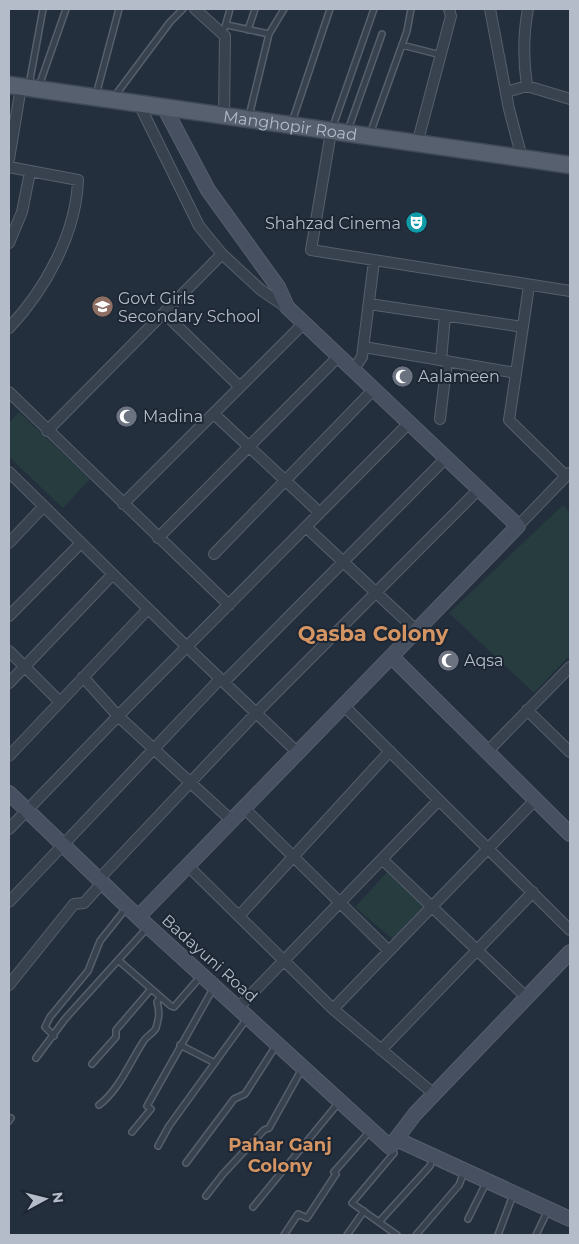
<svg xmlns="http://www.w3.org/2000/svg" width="579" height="1244" viewBox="0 0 579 1244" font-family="Montserrat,sans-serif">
	<rect width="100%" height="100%" fill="#242f3e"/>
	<path fill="#263c3f" d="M 19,412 L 90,479 L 63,508 L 9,457 L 9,423 Z
		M 563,505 L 570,512 L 570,655 L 534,693 L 449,613 Z
		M 390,869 L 426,907 L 396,942 L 355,907 Z"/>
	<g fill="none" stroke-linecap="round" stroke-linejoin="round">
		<defs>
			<path id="lane" d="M 227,25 L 269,34
				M 225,27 L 230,9
				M 248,30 L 255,9
				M 402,45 L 441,55
				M 29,85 L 43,9
				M 39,86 L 66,9
				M 96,95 L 119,9
				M 114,97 L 170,22 L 183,9
				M 249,116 L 269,34 L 284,9
				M 292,122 L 330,9
				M 332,129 L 374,9
				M 348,130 L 382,34
				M 370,134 L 407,31 L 411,9
				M 118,960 L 171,1006 L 174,1007 L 201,976
				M 54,1036 L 45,1027 L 50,1017 L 88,971 L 100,941 L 127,907
				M 180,1045 L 215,1063
				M 36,1058 L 65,1019 L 148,927
				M 92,1064 L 116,1037 L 116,1030 L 151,989
				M 99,1105 C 119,1090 130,1062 143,1042 C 146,1036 153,1034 156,1028 C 159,1018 160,1012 157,1002 L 160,997
				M 9,1121 L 11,1118
				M 132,1132 L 151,1109 L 147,1106 L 214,987
				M 158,1146 L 169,1126 L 248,1017
				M 391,1148 L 394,1153 L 352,1203 L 397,1235
				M 186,1163 L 234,1099 L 245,1094 L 277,1044
				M 206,1196 L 223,1174 L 264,1130 L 269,1128 L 303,1067
				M 253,1207 L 340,1101
				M 468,1219 L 486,1183
				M 379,1222 L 430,1166 L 433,1157
				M 284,1235 L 298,1214 L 307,1218 L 336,1174 L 334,1172 L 371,1130
				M 347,1235 L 364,1211
				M 416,1235 L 459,1185 L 464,1172
				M 498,1235 L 513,1195
				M 536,1235 L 548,1210"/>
			<path id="street" d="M 195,9 L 225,36 L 224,117
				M 490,9 L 509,109 L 522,158
				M 528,9 C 523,35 523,59 527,86 L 570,99
				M 506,92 L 527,86
				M 139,104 L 199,226 L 222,254 L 261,290 L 286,307
				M 331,132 L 311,250 L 570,291
				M 417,144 L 451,16 L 449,9
				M 9,159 L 21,87
				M 9,167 L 78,180 C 76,234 45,290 9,328
				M 9,243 L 22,212 L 30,172
				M 529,286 L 509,420 L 566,476
				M 369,304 L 523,327
				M 164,313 L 240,387
				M 364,347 L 516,373
				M 441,360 L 445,316
				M 353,370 L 362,357 L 374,261
				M 9,392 L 229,605
				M 214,414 L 320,513
				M 440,419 L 447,361
				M 47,431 L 222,254
				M 9,472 L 187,647 L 296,751
				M 123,504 L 304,323
				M 518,526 L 569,473
				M 306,527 L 417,631
				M 158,538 L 339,356
				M 9,543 L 44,506
				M 214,554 L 374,389
				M 9,616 L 81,543
				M 9,651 L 60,702
				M 83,677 L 118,716 L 231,820
				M 224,682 L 447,457
				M 9,683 L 113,574
				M 343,705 L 570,930
				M 527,710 L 570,752
				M 488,751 L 570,667
				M 9,756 L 148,609
				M 243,807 L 388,950
				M 9,829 L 118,716 L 410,422
				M 382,859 L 526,997
				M 188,866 L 333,1009 L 434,1094
				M 99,879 L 256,713 L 479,489
				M 9,902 L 220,679
				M 239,916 L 390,751
				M 9,985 L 74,904 L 84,903 L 102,883
				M 238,1008 L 439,800
				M 333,1009 L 536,799
				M 381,1050 L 533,892"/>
			<path id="secondary" d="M 392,657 L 570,834
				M 9,793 L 138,917 L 390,1147 L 415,1114 L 570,952
				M 138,917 C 264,786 392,657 518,526 L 287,307 L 278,287 L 208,190 L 164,107
				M 396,1139 L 570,1219"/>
			<g id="primary">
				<path id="s1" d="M 9,85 L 570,165"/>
			</g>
		</defs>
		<use href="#lane" stroke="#565f6c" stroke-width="8"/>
		<use href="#street" stroke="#565f6c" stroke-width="12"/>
		<use href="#secondary" stroke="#565f6c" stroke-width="16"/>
		<use href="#primary" stroke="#414a57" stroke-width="19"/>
		<use href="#lane" stroke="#38414e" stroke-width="5"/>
		<use href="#street" stroke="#38414e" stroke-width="10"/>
		<use href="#secondary" stroke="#465061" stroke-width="14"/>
		<use href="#primary" stroke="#56606e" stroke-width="16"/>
	</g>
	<defs>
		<symbol id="theatre-disc" viewBox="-11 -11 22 22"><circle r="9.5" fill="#0f9aa8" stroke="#1d2633"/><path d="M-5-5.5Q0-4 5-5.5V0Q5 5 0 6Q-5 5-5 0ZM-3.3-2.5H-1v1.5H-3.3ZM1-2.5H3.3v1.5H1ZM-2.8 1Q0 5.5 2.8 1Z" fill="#fff"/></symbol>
		<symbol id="school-disc" viewBox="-11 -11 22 22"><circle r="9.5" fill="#8d6e63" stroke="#1d2633"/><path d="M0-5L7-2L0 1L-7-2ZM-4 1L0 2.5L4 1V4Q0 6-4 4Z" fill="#fff"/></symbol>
		<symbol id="mosque-disc" viewBox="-11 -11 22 22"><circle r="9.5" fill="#6b7280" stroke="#1d2633"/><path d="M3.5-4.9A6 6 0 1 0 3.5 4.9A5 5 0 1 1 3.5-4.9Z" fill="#fff"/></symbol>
	</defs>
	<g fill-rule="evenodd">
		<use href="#theatre-disc" x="404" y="210" width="25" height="25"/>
		<use href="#school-disc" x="90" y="294" width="25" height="25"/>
		<use href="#mosque-disc" x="390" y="364" width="25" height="25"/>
		<use href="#mosque-disc" x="114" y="404" width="25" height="25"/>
		<use href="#mosque-disc" x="436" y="648" width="25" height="25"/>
	</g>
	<g text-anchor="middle" stroke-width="4" stroke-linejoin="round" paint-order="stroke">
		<g font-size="16" fill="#b4bcc9" stroke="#1d2633">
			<text dy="6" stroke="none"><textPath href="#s1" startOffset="284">Manghopir Road</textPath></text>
			<text transform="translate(210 958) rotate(42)" y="6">Badayuni Road</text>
		</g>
		<g font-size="16" fill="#b4bcc9" stroke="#1d2633" text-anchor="start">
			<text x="401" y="229" text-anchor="end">Shahzad Cinema</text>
			<text x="118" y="304">Govt Girls<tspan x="118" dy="18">Secondary School</tspan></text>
			<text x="418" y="382">Aalameen</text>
			<text x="143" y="422">Madina</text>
			<text x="464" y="666">Aqsa</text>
		</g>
		<g font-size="18" font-weight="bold" fill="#d59563" stroke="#1d2633">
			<text x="280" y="1151">Pahar Ganj<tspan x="280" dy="21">Colony</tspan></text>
		</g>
		<g font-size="21" font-weight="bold" fill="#d59563" stroke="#1d2633">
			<text x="373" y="641">Qasba Colony</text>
		</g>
	</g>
	<rect width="579" height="1244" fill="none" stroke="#b4bcc9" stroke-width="20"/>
	<g transform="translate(45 1199) rotate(83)" stroke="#1d2633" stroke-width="4" paint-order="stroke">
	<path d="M0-4L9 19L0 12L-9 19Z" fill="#b4bcc9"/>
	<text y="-8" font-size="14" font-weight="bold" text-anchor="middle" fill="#b4bcc9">N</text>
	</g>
</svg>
